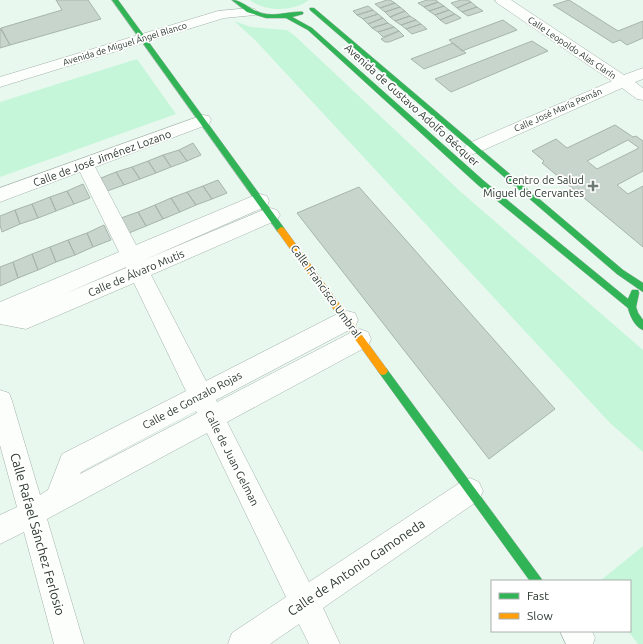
<svg xmlns="http://www.w3.org/2000/svg" width="643" height="644" viewBox="0 0 643 644" font-family="Ubuntu,sans-serif">
	<rect width="100%" height="100%" fill="#e8f8ee"/>
	<path fill="#c6f6da" d="M 250,0 L 309,0 C 293,12 265,12 250,0 Z
		M 234,21 L 251,27 L 287,30 L 294,35 L 461,192 L 643,350 L 643,452 L 610,423 L 255,40 Z
		M 137,59 L 176,114 L 0,177 L 0,102 Z
		M 643,546 L 643,644 L 638,644 L 628,631 L 630,631 L 630,581 L 600,581 Z"/>
	<path fill="#c8d5cc" stroke="#a7b4ab" fill-rule="evenodd" d="M 56,0 L 88,0 L 101,19 L 10,45 L 1,28 L 62,10 Z
		M 387,0 L 390,0 L 395,3 L 380,8 L 375,4 Z
		M 427,0 L 436,0 L 438,2 L 424,7 L 418,3 Z
		M 461,0 L 468,0 L 471,2 L 457,8 L 451,3 Z
		M 569,0 L 618,31 L 643,21 L 643,38 L 627,45 L 620,40 L 613,43 L 553,5 Z
		M 438,2 L 444,6 L 429,11 L 424,7 Z
		M 471,2 L 477,7 L 462,12 L 457,8 Z
		M 395,3 L 400,7 L 385,12 L 380,8 Z
		M 368,6 L 373,10 L 357,15 L 353,11 Z
		M 444,6 L 449,10 L 435,15 L 429,11 Z
		M 400,7 L 405,11 L 390,17 L 385,12 Z
		M 477,7 L 483,11 L 468,16 L 462,12 Z
		M 373,10 L 378,14 L 363,19 L 357,15 Z
		M 449,10 L 455,14 L 440,20 L 435,15 Z
		M 405,11 L 410,16 L 395,21 L 390,17 Z
		M 378,14 L 383,18 L 368,24 L 363,19 Z
		M 455,14 L 461,18 L 446,24 L 440,20 Z
		M 410,16 L 416,20 L 401,25 L 395,21 Z
		M 383,18 L 388,23 L 372,28 L 368,24 Z
		M 416,20 L 421,24 L 406,29 L 401,25 Z
		M 503,20 L 517,30 L 462,51 L 449,40 Z
		M 388,23 L 394,27 L 378,32 L 372,28 Z
		M 421,24 L 427,29 L 412,34 L 406,29 Z
		M 394,27 L 399,31 L 383,37 L 378,32 Z
		M 0,28 L 10,45 L 0,48 Z
		M 399,31 L 404,36 L 389,42 L 385,42 L 381,39 Z
		M 532,41 L 548,51 L 451,92 L 435,79 Z
		M 453,43 L 466,53 L 424,69 L 411,59 Z
		M 615,125 L 633,137 L 636,136 L 643,141 L 643,171 L 617,185 L 628,194 L 643,186 L 643,247 L 542,163 L 544,161 L 532,151 L 556,139 L 567,148 ZM 628,140 L 639,148 L 597,169 L 587,161 Z
		M 193,143 L 201,155 L 187,161 L 179,150 Z
		M 179,150 L 187,161 L 171,167 L 163,155 Z
		M 163,155 L 171,167 L 156,173 L 148,161 Z
		M 148,161 L 156,173 L 140,179 L 132,167 Z
		M 132,167 L 140,179 L 124,185 L 116,172 Z
		M 116,172 L 124,185 L 107,191 L 101,178 Z
		M 218,180 L 227,193 L 212,199 L 203,186 Z
		M 83,184 L 90,198 L 74,204 L 67,191 Z
		M 203,186 L 212,199 L 196,205 L 187,192 Z
		M 359,187 L 555,409 L 489,459 L 297,213 Z
		M 67,191 L 74,204 L 56,211 L 50,197 Z
		M 187,192 L 196,205 L 180,212 L 171,198 Z
		M 50,197 L 56,211 L 38,218 L 32,204 Z
		M 171,198 L 180,212 L 163,219 L 155,205 Z
		M 32,204 L 38,218 L 20,224 L 15,210 Z
		M 155,205 L 163,219 L 146,226 L 138,212 Z
		M 15,210 L 20,224 L 2,232 L 0,225 L 0,216 Z
		M 138,212 L 146,226 L 129,233 L 121,218 Z
		M 104,225 L 111,240 L 93,247 L 87,233 Z
		M 87,233 L 93,247 L 75,255 L 68,240 Z
		M 68,240 L 75,255 L 56,262 L 50,247 Z
		M 50,247 L 56,262 L 38,270 L 32,254 Z
		M 32,254 L 38,270 L 18,278 L 13,262 Z
		M 13,262 L 18,278 L 0,286 L 0,267 Z"/>
	<g fill="none" stroke-linecap="round" stroke-linejoin="round">
		<defs>
			<path id="street" d="M 495,0 L 511,0 L 624,75 L 643,68 L 643,79 L 635,82 L 643,88 L 643,100 L 637,99 L 622,88 L 479,152 L 473,154 L 467,152 L 464,148 L 467,144 L 612,81 L 497,3 Z
				M 250,8 L 255,9 L 257,12 L 255,15 L 224,18 L 0,87 L 0,77 L 218,11 Z
				M 203,115 L 209,116 L 211,120 L 209,124 L 95,167 L 136,245 L 253,196 L 260,194 L 267,196 L 269,201 L 267,206 L 144,260 L 263,210 L 270,208 L 277,210 L 280,215 L 277,220 L 151,275 L 206,381 L 339,313 L 347,311 L 355,313 L 358,320 L 355,327 L 216,400 L 217,402 L 352,332 L 360,329 L 368,332 L 371,339 L 368,346 L 227,422 L 309,582 L 461,482 L 470,478 L 479,482 L 483,491 L 479,500 L 323,608 L 340,644 L 309,644 L 299,624 L 270,644 L 228,644 L 232,633 L 286,597 L 207,433 L 47,519 L 84,644 L 54,644 L 24,532 L 0,544 L 0,515 L 17,507 L 0,445 L 0,390 L 9,393 L 12,401 L 40,495 L 48,490 L 62,454 L 186,391 L 134,283 L 26,329 L 0,324 L 0,302 L 119,252 L 80,172 L 0,202 L 0,188 ZM 126,267 L 126,268 L 62,295 ZM 196,411 L 197,413 L 80,474 L 81,472 Z
				M 560,631 L 592,631 L 595,638 L 593,644 L 566,644 Z"/>
			<path id="fast" d="M 112,0 L 118,0 L 284,228 L 285,230 L 284,232 L 278,232 Z
				M 232,0 C 242,0 252,12 266,14 C 279,16 291,11 303,12 L 303,14 L 292,17 L 312,28 L 484,181 L 628,299 L 632,290 L 638,290 L 639,293 L 636,307 L 638,313 L 643,320 L 643,330 C 635,327 630,316 628,308 L 478,185 L 308,30 L 286,18 L 266,18 L 247,12 Z
				M 310,8 L 314,8 L 623,270 L 643,283 L 643,292 L 617,274 L 310,10 Z
				M 383,367 L 386,368 L 543,581 L 530,581 L 380,374 L 378,371 L 380,368 Z"/>
			<path id="slow" d="M 281,227 L 284,228 L 386,368 L 388,371 L 386,374 L 383,375 L 380,374 L 278,232 L 277,230 Z"/>
		</defs>
		<use href="#street" stroke="#a4b2aa" stroke-width="1"/>
		<use href="#fast" stroke="#a4b2aa" stroke-width="1"/>
		<use href="#slow" stroke="#a4b2aa" stroke-width="1"/>
		<use href="#street" fill="#fcfefc" fill-rule="evenodd"/>
		<use href="#fast" fill="#30b455" fill-rule="evenodd"/>
		<use href="#slow" fill="#ff9f0a" fill-rule="evenodd"/>
	</g>
	<path fill="#6e7c73" stroke="#fff" stroke-width="1.5" d="M591 180h4v4h4v4h-4v4h-4v-4h-4v-4h4z"/>
	<g text-anchor="middle" stroke-width="3.5" stroke-linejoin="round" paint-order="stroke">
		<g font-size="9" fill="#2c3931" stroke="#fff">
			<text transform="translate(125 44) rotate(-17)" y="3">Avenida de Miguel Ángel Blanco</text>
			<text transform="translate(572 48) rotate(34)" y="3">Calle Leopoldo Alas Clarín</text>
			<text transform="translate(558 110) rotate(-24)" y="3">Calle José María Pemán</text>
		</g>
		<g font-size="11" fill="#2c3931" stroke="#fff">
			<text transform="translate(412 105) rotate(42)" y="4">Avenida de Gustavo Adolfo Bécquer</text>
			<text transform="translate(102 158) rotate(-20)" y="4">Calle de José Jiménez Lozano</text>
			<text transform="translate(136 273) rotate(-23)" y="4">Calle de Álvaro Mutis</text>
			<text transform="translate(326 291) rotate(54)" y="4">Calle Francisco Umbral</text>
			<text transform="translate(192 400) rotate(-28)" y="4">Calle de Gonzalo Rojas</text>
			<text transform="translate(232 458) rotate(63)" y="4">Calle de Juan Gelman</text>
		</g>
		<g font-size="11" fill="#2c3931" stroke="#fff" text-anchor="end">
			<text x="584" y="184">Centro de Salud<tspan x="584" dy="13">Miguel de Cervantes</tspan></text>
		</g>
		<g font-size="13" fill="#2c3931" stroke="#fff">
			<text transform="translate(38 534) rotate(74)" y="5">Calle Rafael Sánchez Ferlosio</text>
			<text transform="translate(356 567) rotate(-34)" y="5">Calle de Antonio Gamoneda</text>
		</g>
	</g>
	<rect x="491" y="580" width="140" height="52" fill="#ffffff" stroke="#abb0ad"/>
	<rect x="499" y="593" width="20" height="6" fill="#30b455" stroke="#abb0ad"/>
	<text x="527" y="600" font-size="12" fill="#2c3931">Fast</text>
	<rect x="499" y="613" width="20" height="6" fill="#ff9f0a" stroke="#abb0ad"/>
	<text x="527" y="620" font-size="12" fill="#2c3931">Slow</text>
</svg>
